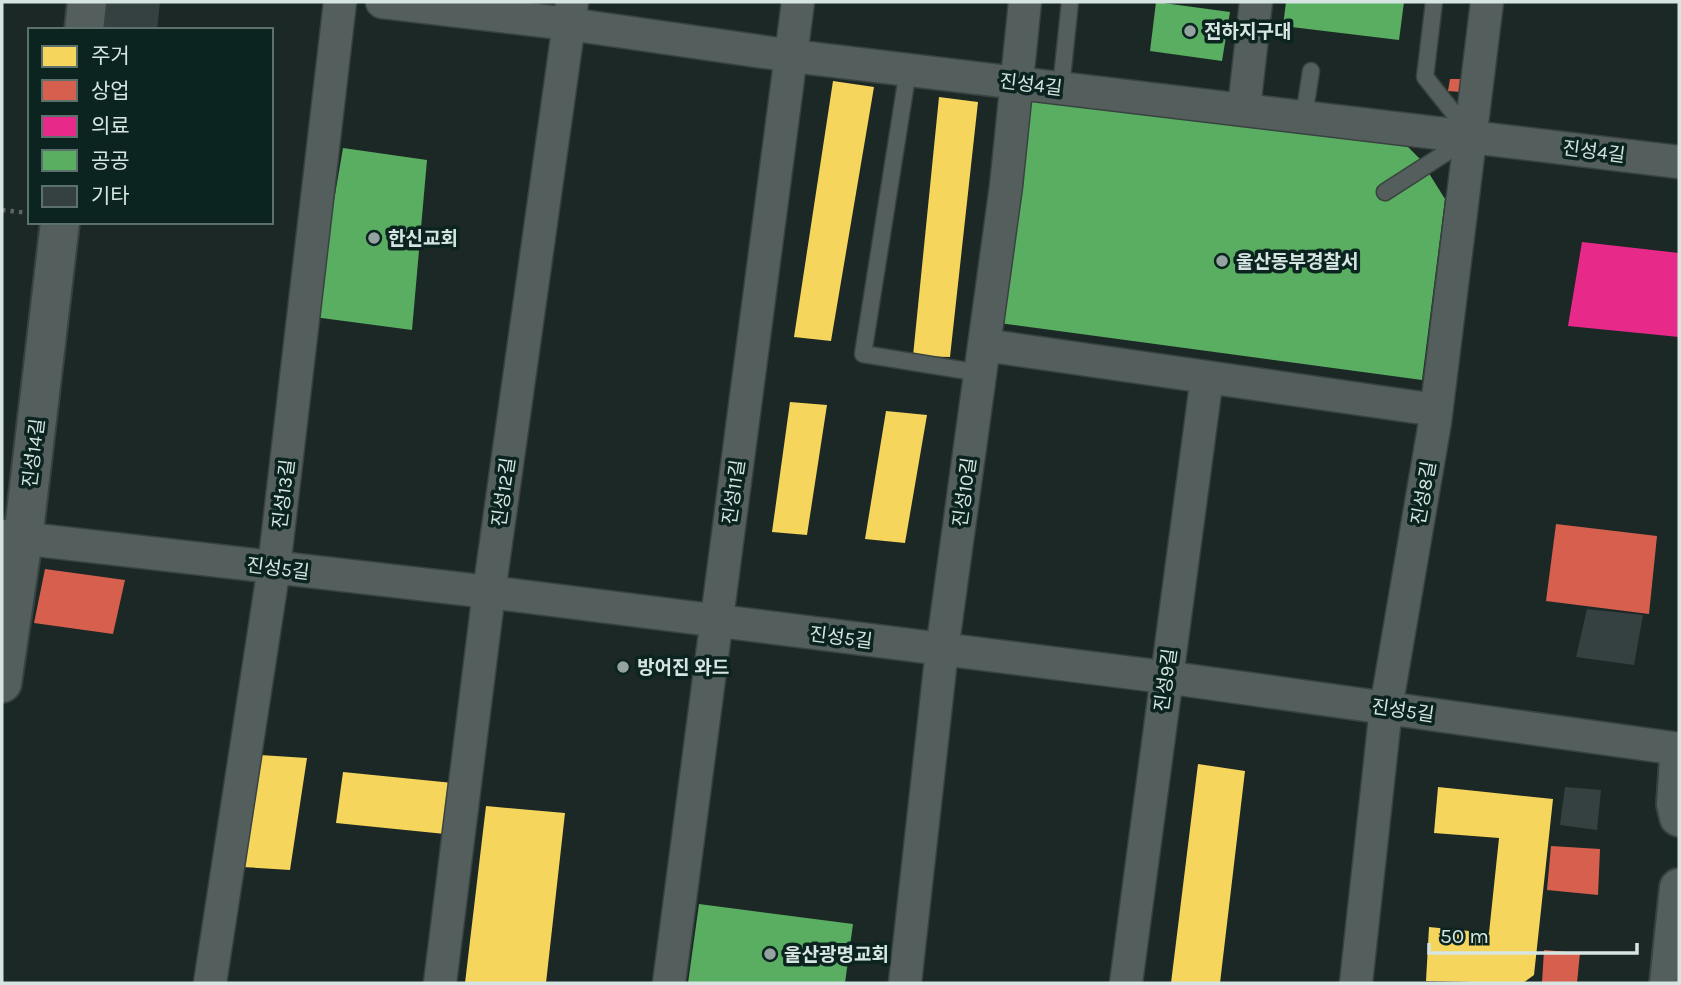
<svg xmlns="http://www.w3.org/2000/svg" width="1681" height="985" viewBox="0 0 1681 985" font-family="Karla,'Noto Sans KR',sans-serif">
	<rect width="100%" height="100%" fill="#1b2826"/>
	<path fill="#f6d55c" d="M 833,81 L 874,87 L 831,341 L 794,337 Z
		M 939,97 L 978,102 L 950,357 L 913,356 Z
		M 790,402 L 827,405 L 807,535 L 772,532 Z
		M 886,411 L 927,415 L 905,543 L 865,539 Z
		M 260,755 L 307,758 L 290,870 L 243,867 Z
		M 1198,764 L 1245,771 L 1220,983 L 1171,983 Z
		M 343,772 L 453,783 L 445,834 L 336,823 Z
		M 1438,787 L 1553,799 L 1534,975 L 1523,983 L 1426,981 L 1429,927 L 1489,933 L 1499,838 L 1434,833 Z
		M 486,806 L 565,813 L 546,983 L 465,983 Z"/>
	<path fill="#d6604d" d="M 1450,79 L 1461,79 L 1460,92 L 1448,91 Z
		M 1556,524 L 1657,536 L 1649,614 L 1546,601 Z
		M 45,569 L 125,580 L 113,634 L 34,623 Z
		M 1551,846 L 1600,849 L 1598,895 L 1547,890 Z
		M 1544,950 L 1580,953 L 1577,983 L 1542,983 Z"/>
	<path fill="#e7298a" d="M 1582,242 L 1679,253 L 1679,337 L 1568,326 Z"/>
	<path fill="#5aae61" d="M 1156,2 L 1230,12 L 1222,61 L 1150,51 Z
		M 1286,2 L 1404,2 L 1399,40 L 1283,26 Z
		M 1030,96 L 1403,142 L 1420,159 L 1445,199 L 1422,380 L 999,323 Z
		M 343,148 L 427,160 L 412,330 L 314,317 Z
		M 699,904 L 853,924 L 845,983 L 688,983 Z"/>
	<path fill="#354141" d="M 105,2 L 160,2 L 157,30 L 101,30 Z
		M 1587,609 L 1643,615 L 1634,665 L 1576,657 Z
		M 1565,787 L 1601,790 L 1597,830 L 1560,825 Z"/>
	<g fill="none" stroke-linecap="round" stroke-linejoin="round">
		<defs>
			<path id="service" d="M 908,70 L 863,354 L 980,373
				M 1061,87 L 1070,2
				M 1304,116 L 1311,71
				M 1385,192 L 1472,136 L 1425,77 L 1434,2"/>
			<path id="minor" d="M 382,2 L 569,24 L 792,56 L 1679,162
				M 1244,108 L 1256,2
				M 984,345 L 1436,410
				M 2,536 L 489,592 L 1165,677 L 1679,749
				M 210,983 L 274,567 L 340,2
				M 440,983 L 489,592 L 572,2
				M 669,983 L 798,2
				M 905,983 L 942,650 L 1006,186 L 1025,2
				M 1126,983 L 1207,377
				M 1356,983 L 1386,708 L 1435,422 L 1487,2"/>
			<path id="tertiary" d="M 84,30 L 87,2
				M 2,683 L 23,539 L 60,222"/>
			<path id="secondary" d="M 1679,759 L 1676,804 L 1679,817
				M 1669,983 L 1679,888"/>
		</defs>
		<use href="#service" stroke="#384340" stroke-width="19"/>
		<use href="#minor" stroke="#384340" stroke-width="35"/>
		<use href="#tertiary" stroke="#384340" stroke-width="42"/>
		<use href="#secondary" stroke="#384340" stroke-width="42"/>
		<path stroke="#5c6563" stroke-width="4.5" stroke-dasharray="3.5 5" stroke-linecap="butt" d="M 2,210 L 29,213"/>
		<use href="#service" stroke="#545f5d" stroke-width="16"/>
		<use href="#minor" stroke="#545f5d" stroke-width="32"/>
		<use href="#tertiary" stroke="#545f5d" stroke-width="38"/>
		<use href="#secondary" stroke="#545f5d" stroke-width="38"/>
	</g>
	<g fill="#95a3a0" stroke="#0b2420" stroke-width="2.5">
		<circle cx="1190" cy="31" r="7"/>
		<circle cx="374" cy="238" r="7"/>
		<circle cx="1222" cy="261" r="7"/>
		<circle cx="623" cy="667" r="7"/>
		<circle cx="770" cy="954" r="7"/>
	</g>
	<g text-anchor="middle" stroke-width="7" stroke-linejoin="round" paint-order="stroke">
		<g font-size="19" font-weight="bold" fill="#d6e5e2" stroke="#0b2420" text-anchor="start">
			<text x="1204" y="38">전하지구대</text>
			<text x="388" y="245">한신교회</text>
			<text x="1236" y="268">울산동부경찰서</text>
			<text x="637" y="674">방어진 와드</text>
			<text x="784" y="961">울산광명교회</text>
		</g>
		<g font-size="19" fill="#d6e5e2" stroke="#0b2420">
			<text transform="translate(1031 84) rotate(7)" y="7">진성4길</text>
			<text transform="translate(1594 151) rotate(7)" y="7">진성4길</text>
			<text transform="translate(33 453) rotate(-83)" y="7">진성14길</text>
			<text transform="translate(503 492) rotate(-82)" y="7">진성12길</text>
			<text transform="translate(733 492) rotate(-82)" y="7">진성11길</text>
			<text transform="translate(964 492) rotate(-82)" y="7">진성10길</text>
			<text transform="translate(1423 493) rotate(-80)" y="7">진성8길</text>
			<text transform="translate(283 494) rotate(-83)" y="7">진성13길</text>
			<text transform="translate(278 568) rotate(7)" y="7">진성5길</text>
			<text transform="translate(841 637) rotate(7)" y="7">진성5길</text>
			<text transform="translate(1165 680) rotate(-82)" y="7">진성9길</text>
			<text transform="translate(1403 710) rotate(8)" y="7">진성5길</text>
		</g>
	</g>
	<rect width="1681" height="985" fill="none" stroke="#d6e5e2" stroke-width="7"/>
	<rect x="28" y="28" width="245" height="196" fill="#0b2420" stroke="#5c716e" stroke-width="2"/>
	<rect x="42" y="46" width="35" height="21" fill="#f6d55c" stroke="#5c716e" stroke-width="2"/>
	<text x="91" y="63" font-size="21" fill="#d6e5e2">주거</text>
	<rect x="42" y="80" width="35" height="21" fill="#d6604d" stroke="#5c716e" stroke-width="2"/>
	<text x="91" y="98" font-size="21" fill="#d6e5e2">상업</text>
	<rect x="42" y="116" width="35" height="21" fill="#e7298a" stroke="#5c716e" stroke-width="2"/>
	<text x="91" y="133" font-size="21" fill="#d6e5e2">의료</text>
	<rect x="42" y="150" width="35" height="21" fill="#5aae61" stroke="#5c716e" stroke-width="2"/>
	<text x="91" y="168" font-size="21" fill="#d6e5e2">공공</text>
	<rect x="42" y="186" width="35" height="21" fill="#354141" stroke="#5c716e" stroke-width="2"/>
	<text x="91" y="203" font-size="21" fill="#d6e5e2">기타</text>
	<path d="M1429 943v10h208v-10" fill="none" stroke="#d6e5e2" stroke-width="3.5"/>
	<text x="1440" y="943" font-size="21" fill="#d6e5e2" stroke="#0b2420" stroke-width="5" paint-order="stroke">50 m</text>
</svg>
